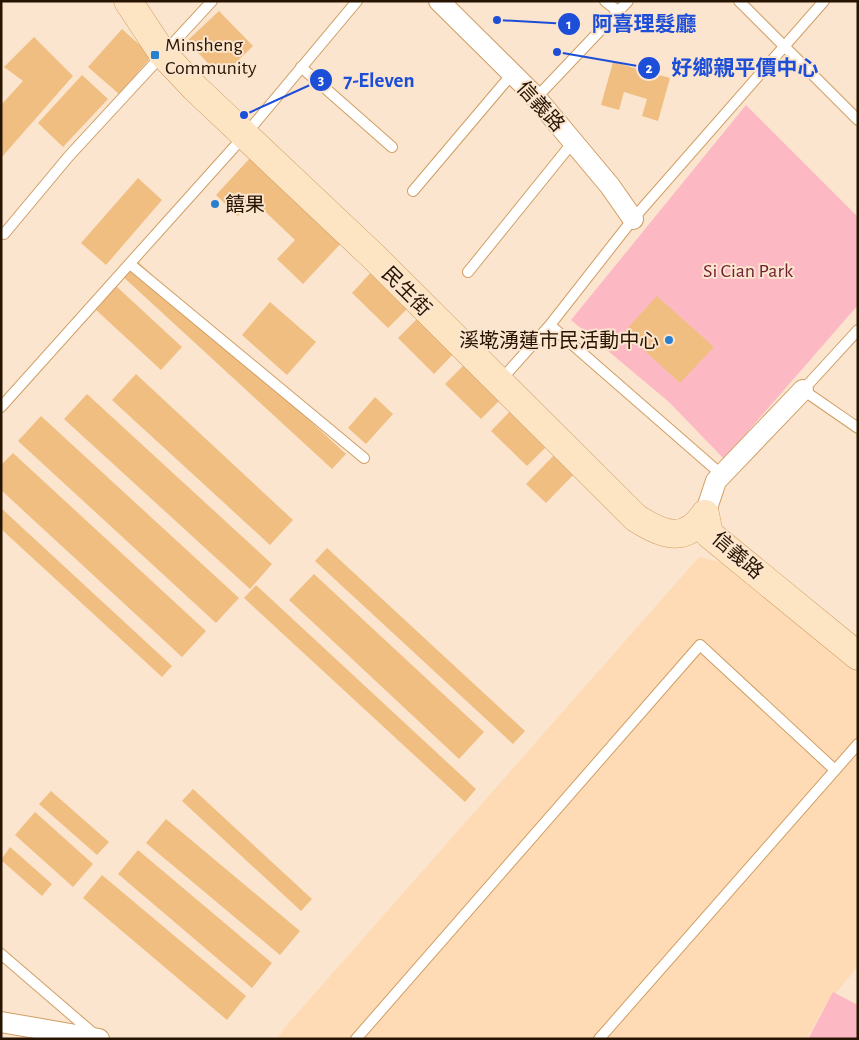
<svg xmlns="http://www.w3.org/2000/svg" width="859" height="1040" viewBox="0 0 859 1040" font-family="'Alegreya Sans','Noto Sans TC',sans-serif">
	<rect width="100%" height="100%" fill="#fbe5ce"/>
	<path fill="#fedbb5" d="M 699,557 L 728,564 L 858,668 L 858,966 L 824,1008 L 806,1039 L 277,1039 L 286,1026 Z"/>
	<path fill="#fdb9c3" d="M 746,105 L 858,217 L 858,305 L 724,459 L 669,402 L 571,320 Z
		M 833,992 L 858,1005 L 858,1039 L 808,1039 Z"/>
	<path fill="#f1be82" d="M 219,11 L 253,46 L 221,77 L 187,41 Z
		M 122,29 L 152,56 L 119,94 L 88,67 Z
		M 34,37 L 73,76 L 1,158 L 1,105 L 23,81 L 4,67 Z
		M 613,62 L 670,78 L 658,121 L 642,116 L 647,99 L 624,92 L 619,110 L 601,105 Z
		M 82,75 L 108,99 L 63,147 L 38,123 Z
		M 250,158 L 345,239 L 303,284 L 277,259 L 295,240 L 253,200 L 238,216 L 216,195 Z
		M 138,178 L 162,200 L 106,265 L 81,243 Z
		M 134,258 L 346,454 L 332,469 L 120,274 Z
		M 374,269 L 411,305 L 388,328 L 352,293 Z
		M 116,286 L 182,347 L 161,370 L 95,309 Z
		M 657,296 L 714,347 L 680,383 L 624,332 Z
		M 270,302 L 316,342 L 287,375 L 242,335 Z
		M 421,315 L 457,350 L 434,374 L 398,338 Z
		M 468,361 L 504,396 L 481,419 L 445,384 Z
		M 136,374 L 293,520 L 270,545 L 112,400 Z
		M 87,394 L 272,564 L 250,589 L 64,419 Z
		M 375,397 L 393,414 L 366,444 L 348,428 Z
		M 513,408 L 550,443 L 527,466 L 491,431 Z
		M 41,416 L 239,598 L 216,623 L 18,441 Z
		M 558,451 L 578,470 L 546,503 L 526,484 Z
		M 13,453 L 206,631 L 182,657 L 1,490 L 1,465 Z
		M 1,508 L 172,666 L 162,677 L 1,529 Z
		M 327,548 L 525,731 L 513,744 L 315,561 Z
		M 314,574 L 484,732 L 459,759 L 289,600 Z
		M 256,585 L 476,789 L 465,802 L 244,598 Z
		M 193,789 L 312,899 L 301,911 L 182,801 Z
		M 51,791 L 109,842 L 97,855 L 39,804 Z
		M 35,812 L 93,864 L 73,887 L 15,835 Z
		M 166,819 L 300,931 L 280,955 L 146,843 Z
		M 10,847 L 52,884 L 42,896 L 1,860 Z
		M 138,850 L 272,963 L 252,988 L 118,874 Z
		M 102,875 L 246,996 L 227,1020 L 83,898 Z"/>
	<g fill="none" stroke-linecap="round" stroke-linejoin="round">
		<defs>
			<path id="lane" d="M 605,1 L 619,12
				M 739,1 L 858,120
				M 301,67 L 392,147
				M 536,98 L 628,1
				M 413,191 L 512,74
				M 4,234 L 69,156 L 212,1
				M 130,264 L 364,458
				M 468,272 L 573,142
				M 550,325 L 722,475
				M 858,330 L 803,390 L 858,428
				M 500,381 L 550,325 L 633,219 L 824,1
				M 1,407 L 245,135 L 357,1
				M 1,954 L 94,1034
				M 356,1039 L 700,645 L 835,770
				M 599,1039 L 858,744"/>
			<path id="street" d="M 439,1 L 533,94 L 610,186 L 633,219
				M 705,514 L 716,481 L 803,390
				M 1,1022 L 99,1039"/>
			<path id="secondary" d="M 128,1 L 163,54 L 195,88 L 374,257 L 636,518 C 661,534 685,545 705,514
				M 705,514 L 709,534 L 858,656"/>
		</defs>
		<use href="#lane" stroke="#d09e63" stroke-width="12"/>
		<use href="#street" stroke="#d09e63" stroke-width="22"/>
		<use href="#secondary" stroke="#d09e63" stroke-width="29"/>
		<use href="#lane" stroke="#fff" stroke-width="10"/>
		<use href="#street" stroke="#fff" stroke-width="20"/>
		<use href="#secondary" stroke="#fde5c4" stroke-width="28"/>
	</g>
	<g fill="#287fcd" stroke="#fbe5ce" stroke-width="2">
		<rect x="150" y="50" width="10" height="10" rx="2.5"/>
		<circle cx="215" cy="204" r="5"/>
		<circle cx="669" cy="340" r="5"/>
	</g>
	<g text-anchor="middle" stroke-width="4" stroke-linejoin="round" paint-order="stroke">
		<g font-size="20" fill="#271400" stroke="#fbe5ce" text-anchor="start">
			<text x="165" y="51">Minsheng<tspan x="165" dy="23">Community</tspan></text>
			<text x="225" y="211">饎果</text>
			<text x="659" y="347" text-anchor="end">溪墘湧蓮市民活動中心</text>
		</g>
		<g font-size="20" fill="#271400" stroke="#fbe5ce">
			<text transform="translate(541 106) rotate(48)" y="7">信義路</text>
			<text transform="translate(407 291) rotate(45)" y="7">民生街</text>
			<text transform="translate(738 555) rotate(41)" y="7">信義路</text>
		</g>
		<g font-size="20" fill="#701e32" stroke="#fbe5ce">
			<text x="748" y="277">Si Cian Park</text>
		</g>
	</g>
	<path fill="none" stroke="#1d4ed8" stroke-width="2" d="M497 20L569 24M557 52L649 68M244 115L321 80"/>
	<g fill="#1d4ed8" stroke="#fbe5ce" stroke-width="2">
		<circle cx="497" cy="20" r="5"/>
		<circle cx="557" cy="52" r="5"/>
		<circle cx="244" cy="115" r="5"/>
		<circle cx="569" cy="24" r="12"/>
		<circle cx="649" cy="68" r="12"/>
		<circle cx="321" cy="80" r="12"/>
	</g>
	<g font-size="15" text-anchor="middle" font-weight="bold" fill="#fff">
		<text x="569" y="29">1</text>
		<text x="649" y="73">2</text>
		<text x="321" y="85">3</text>
	</g>
	<g font-size="21" text-anchor="middle" font-weight="bold" fill="#1d4ed8" stroke="#fbe5ce" stroke-width="4" stroke-linejoin="round" paint-order="stroke">
		<text x="644" y="31">阿喜理髮廳</text>
		<text x="745" y="75">好鄉親平價中心</text>
		<text x="379" y="87">7-Eleven</text>
	</g>
	<rect width="859" height="1040" fill="none" stroke="#271400" stroke-width="5"/>
</svg>
